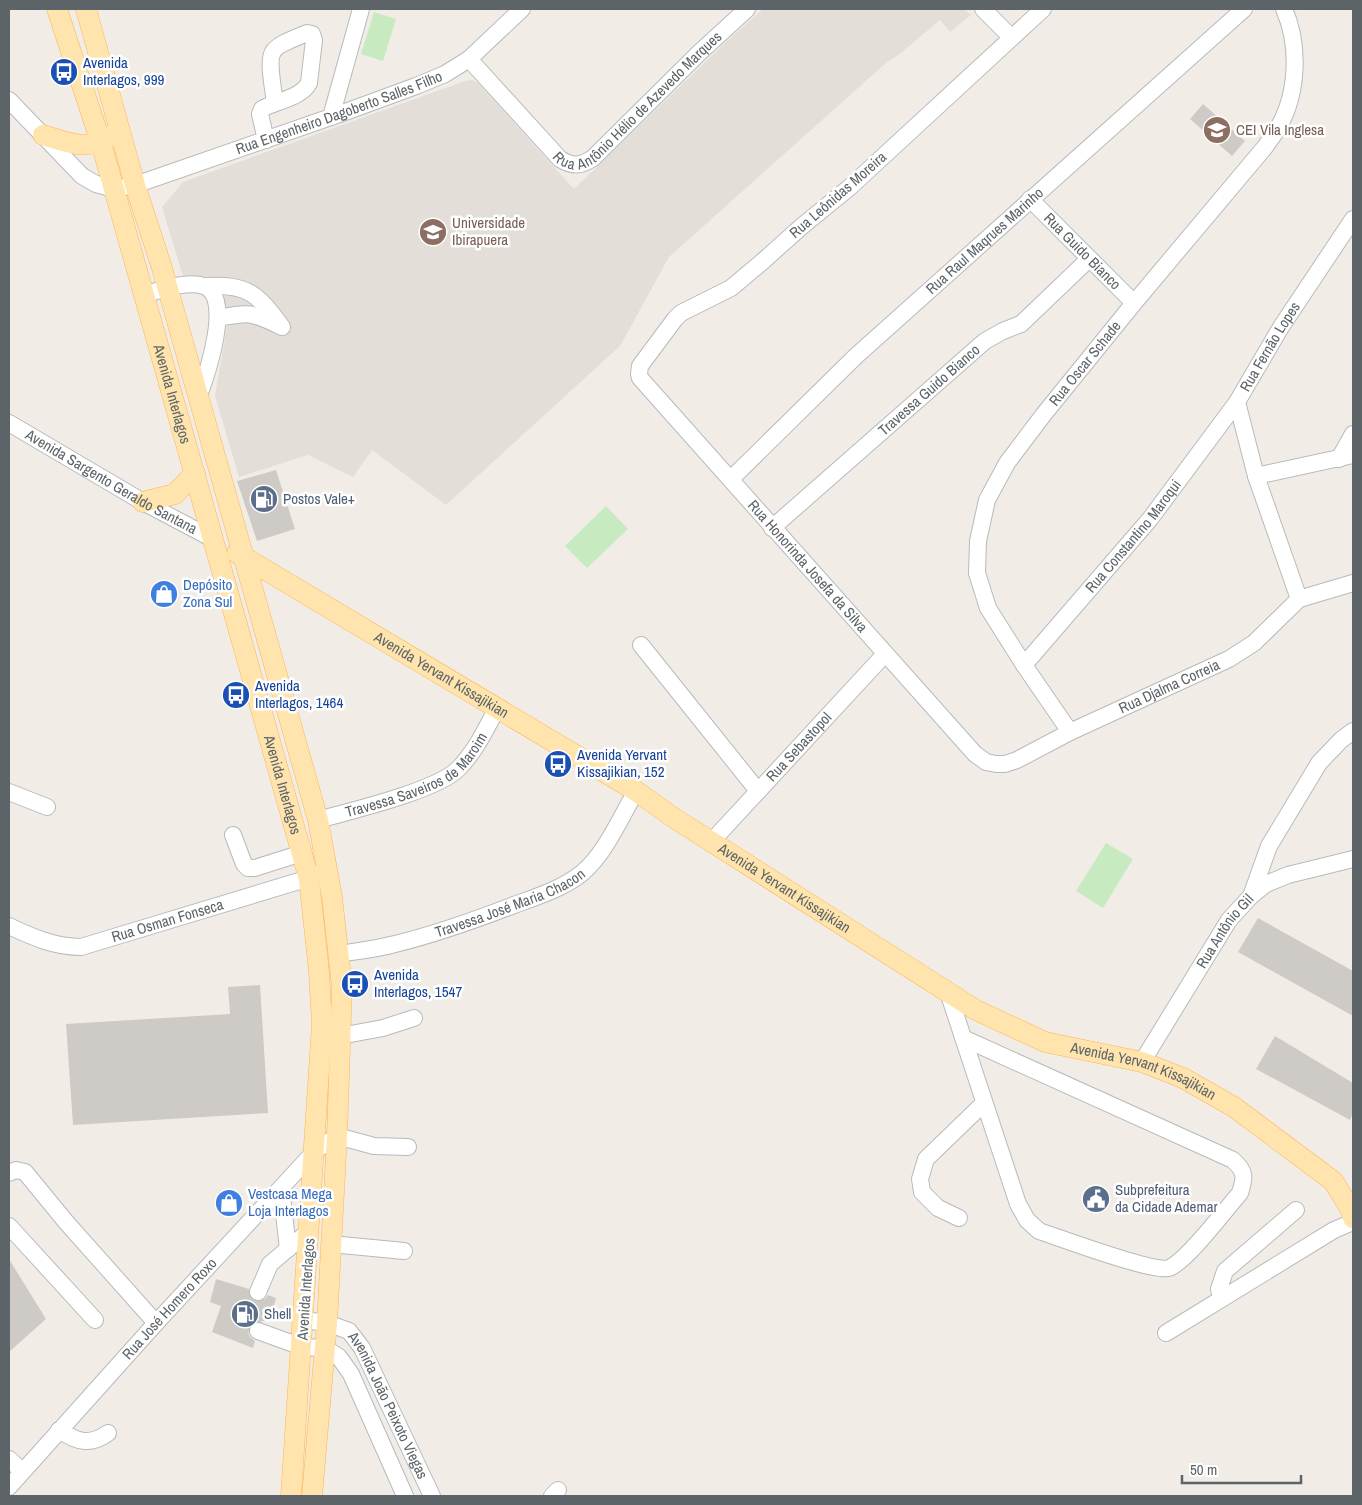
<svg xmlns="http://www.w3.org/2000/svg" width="1362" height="1505" viewBox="0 0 1362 1505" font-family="'Archivo Narrow',sans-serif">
	<rect width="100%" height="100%" fill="#f1ede6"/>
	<path fill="#e3ded7" d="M 763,9 L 964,9 L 971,15 L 950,32 L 940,20 L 900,54 L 887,62 L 669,257 L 620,346 L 446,505 L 372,450 L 353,477 L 308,455 L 239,477 L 215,396 L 227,325 L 212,277 L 183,276 L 162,207 L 183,182 L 465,81 L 472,80 L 478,83 L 574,189 L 728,40 Z"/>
	<path fill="#c7eac1" d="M 374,12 L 396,19 L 383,61 L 361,54 Z
		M 606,506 L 628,529 L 587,568 L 565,546 Z
		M 1106,843 L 1133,859 L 1103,908 L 1076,891 Z"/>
	<path fill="#cecac5" d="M 1203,104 L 1245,141 L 1232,156 L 1190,119 Z
		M 276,470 L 295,529 L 257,541 L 237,481 Z
		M 1258,918 L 1353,971 L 1353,1016 L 1238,952 Z
		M 260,985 L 268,1113 L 73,1125 L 66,1024 L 230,1014 L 228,987 Z
		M 1275,1036 L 1353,1083 L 1353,1113 L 1350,1120 L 1256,1069 Z
		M 9,1259 L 46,1319 L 9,1352 Z
		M 216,1279 L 249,1289 L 250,1298 L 255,1301 L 264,1300 L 268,1295 L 276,1298 L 270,1321 L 256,1321 L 249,1327 L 248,1332 L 250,1337 L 255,1341 L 253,1348 L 212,1332 L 221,1306 L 210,1302 Z"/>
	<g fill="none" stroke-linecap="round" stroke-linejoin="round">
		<path stroke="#cccbc6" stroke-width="16" stroke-dasharray="16 8" stroke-linecap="butt" d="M 258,1292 C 253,1309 246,1317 258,1331"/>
		<defs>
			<g id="minor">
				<path d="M 983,9 L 1011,37"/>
				<path id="s1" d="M 1043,9 L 850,187 L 801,227 L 762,262 L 731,288 L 681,313 L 675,319 L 640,366 L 639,374 L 640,378 L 975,754 L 986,762 L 996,764 L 1005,764 L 1017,760 L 1070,732 L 1229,659 L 1254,643 L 1299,599 L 1353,583"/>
				<path id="s2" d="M 469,59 L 560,159 C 573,167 581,166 593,158 L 699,53 L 747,9"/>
				<path id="s3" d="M 9,100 L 82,176 L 96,184 L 114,189 L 135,185 L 348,111 L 416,86 L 445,74 L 469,59 L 522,9"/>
				<path d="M 331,117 L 361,9"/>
				<path d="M 266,140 L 260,114 L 262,109 C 276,101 301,98 309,83 L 314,40 L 312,34 L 307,33 C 298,37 277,44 273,52 C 267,61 274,92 275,103"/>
				<path id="s4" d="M 1030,199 L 1134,303"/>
				<path d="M 205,286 C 248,284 257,293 282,327"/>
				<path d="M 144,295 C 160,290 187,280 204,286 C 234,297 206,377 198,398"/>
				<path d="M 218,318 C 250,312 251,312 280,326"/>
				<path id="s5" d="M 9,423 L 143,502 L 213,539"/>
				<path d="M 1339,459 L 1353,434"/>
				<path d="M 1256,476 L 1353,455"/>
				<path id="s6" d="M 731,479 L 856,356 L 1244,9"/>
				<path id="s7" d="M 772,528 L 985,341 L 1003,331 L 1021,324 L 1089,259"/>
				<path id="s8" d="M 1299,599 L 1256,476 L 1237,402 L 1281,327 L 1353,219"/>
				<path d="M 641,645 L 758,791"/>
				<path id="s9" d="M 1024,665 L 1150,519 L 1237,402"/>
				<path id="s10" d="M 1070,732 L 1024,665 L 988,608 L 977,573 L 978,541 L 987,500 L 1007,463 L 1044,414 L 1134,303 L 1265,147 C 1269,141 1274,135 1278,128 C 1298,94 1300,45 1284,9"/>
				<path d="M 9,792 L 47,807"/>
				<path id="s11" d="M 318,820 C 350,811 436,791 458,769 C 475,752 486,729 497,708"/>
				<path d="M 233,835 L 244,864 L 248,868 L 255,868 L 302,853"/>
				<path id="s12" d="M 712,841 L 885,654"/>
				<path d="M 1251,896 L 1269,846 L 1319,763 L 1341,740 L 1353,731"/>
				<path id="s13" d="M 9,926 C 32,937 55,947 81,947 L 319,875"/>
				<path id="s14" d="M 339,954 C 358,951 377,949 395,944 C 436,934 475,920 514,905 C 536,897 564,888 582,873 C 605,854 621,817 636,791"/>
				<path d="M 948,992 L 1018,1204 L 1027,1220 L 1039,1231 C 1060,1238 1154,1273 1169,1268 C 1187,1261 1225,1210 1240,1193 C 1245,1177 1246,1172 1233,1160 L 963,1038"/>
				<path d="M 340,1036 L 383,1028 L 414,1018"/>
				<path id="s15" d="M 1142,1062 L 1229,920 L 1251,896 L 1266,884 L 1288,875 L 1353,859"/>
				<path d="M 9,1173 L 16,1170 L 25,1172 L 66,1222 L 156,1323"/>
				<path d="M 281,1188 L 288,1249"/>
				<path d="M 959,1218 L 938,1208 L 922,1192 L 920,1179 L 926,1159 L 984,1103"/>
				<path d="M 9,1226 L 95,1320"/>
				<path d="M 331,1244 L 404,1251"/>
				<path d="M 258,1292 L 270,1264 L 310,1230"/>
				<path d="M 1221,1299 L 1219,1289 L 1225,1271 L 1296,1210"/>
				<path id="s16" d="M 304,1320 L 327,1323 L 349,1331 L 362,1348 L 432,1496"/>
				<path d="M 258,1331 L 302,1347 L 325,1348 L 339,1357 L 351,1374 L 405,1496"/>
				<path d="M 1166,1333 L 1334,1230 L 1353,1222"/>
				<path d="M 59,1430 C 77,1442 90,1446 108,1433"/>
				<path d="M 9,1459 L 22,1471"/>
				<path id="s17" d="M 9,1487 L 156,1323 L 315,1151 L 337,1136 L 374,1146 L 408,1147"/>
				<path d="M 552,1496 L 558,1490"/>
			</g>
			<g id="major">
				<path id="s18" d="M 57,9 L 101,143 L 309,879 L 319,972 L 322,1024 L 291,1496"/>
				<path d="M 86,9 L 135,185 L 162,268 L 318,820 L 332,897 L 342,987 L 337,1136 L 327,1323 L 312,1496"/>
				<path d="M 43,135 C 69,143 88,152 112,135"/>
				<path d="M 143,502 L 175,494 L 195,473"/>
				<path id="s19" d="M 237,553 L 636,791 L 674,818 L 976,1010 L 1045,1042 L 1142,1062 L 1183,1078 L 1234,1107 L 1333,1181 L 1351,1210 L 1353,1218"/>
			</g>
		</defs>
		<use href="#minor" stroke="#b6babe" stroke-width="18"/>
		<use href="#major" stroke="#feb352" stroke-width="21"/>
		<use href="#minor" stroke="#fff" stroke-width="16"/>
		<use href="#major" stroke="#ffe5ad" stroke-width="20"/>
	</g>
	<defs>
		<symbol id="bus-disc" viewBox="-11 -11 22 22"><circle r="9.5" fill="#1a4fb4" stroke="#fff"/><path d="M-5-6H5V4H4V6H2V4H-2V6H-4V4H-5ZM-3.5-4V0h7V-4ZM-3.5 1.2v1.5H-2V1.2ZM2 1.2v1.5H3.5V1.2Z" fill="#fff"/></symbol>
		<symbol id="school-disc" viewBox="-11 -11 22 22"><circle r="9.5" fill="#8d6e63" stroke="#fff"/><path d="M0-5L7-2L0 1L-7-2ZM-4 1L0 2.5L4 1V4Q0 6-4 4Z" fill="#fff"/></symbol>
		<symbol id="university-disc" viewBox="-11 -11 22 22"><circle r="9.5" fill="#8d6e63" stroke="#fff"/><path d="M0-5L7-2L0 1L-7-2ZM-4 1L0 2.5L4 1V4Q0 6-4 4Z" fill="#fff"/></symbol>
		<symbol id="fuel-disc" viewBox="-11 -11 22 22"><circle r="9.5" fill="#5c6f8a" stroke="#fff"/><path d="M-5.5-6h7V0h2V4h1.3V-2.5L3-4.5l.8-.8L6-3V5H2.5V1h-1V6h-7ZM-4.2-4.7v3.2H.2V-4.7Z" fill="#fff"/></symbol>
		<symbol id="shop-disc" viewBox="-11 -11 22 22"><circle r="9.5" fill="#3f7fe0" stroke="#fff"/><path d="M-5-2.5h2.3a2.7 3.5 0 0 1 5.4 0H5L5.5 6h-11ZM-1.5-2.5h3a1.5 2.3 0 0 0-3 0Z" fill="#fff"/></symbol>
		<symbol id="civic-disc" viewBox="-11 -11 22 22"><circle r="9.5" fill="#5c6f8a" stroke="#fff"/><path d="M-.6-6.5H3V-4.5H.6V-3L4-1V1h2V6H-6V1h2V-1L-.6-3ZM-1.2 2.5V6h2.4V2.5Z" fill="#fff"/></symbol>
	</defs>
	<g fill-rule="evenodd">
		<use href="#bus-disc" x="48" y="56" width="32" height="32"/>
		<use href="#school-disc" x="1201" y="114" width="32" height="32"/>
		<use href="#university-disc" x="417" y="216" width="32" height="32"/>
		<use href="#fuel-disc" x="248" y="483" width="32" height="32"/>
		<use href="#shop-disc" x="148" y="578" width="32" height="32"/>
		<use href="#bus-disc" x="220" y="679" width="32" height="32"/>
		<use href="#bus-disc" x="542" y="748" width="32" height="32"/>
		<use href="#bus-disc" x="339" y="968" width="32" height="32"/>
		<use href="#civic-disc" x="1080" y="1183" width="32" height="32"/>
		<use href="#shop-disc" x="213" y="1187" width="32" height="32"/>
		<use href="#fuel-disc" x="229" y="1298" width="32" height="32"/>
	</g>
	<g text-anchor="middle" stroke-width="5" stroke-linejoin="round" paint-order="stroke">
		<g font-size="15" fill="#164399" stroke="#fff" text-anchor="start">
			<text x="83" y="68">Avenida<tspan x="83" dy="17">Interlagos, 999</tspan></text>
			<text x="255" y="691">Avenida<tspan x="255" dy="17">Interlagos, 1464</tspan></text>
			<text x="577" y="760">Avenida Yervant<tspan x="577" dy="17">Kissajikian, 152</tspan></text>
			<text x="374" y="980">Avenida<tspan x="374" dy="17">Interlagos, 1547</tspan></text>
		</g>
		<g font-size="15" fill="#5d6468" stroke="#fff">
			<text dy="5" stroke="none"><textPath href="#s2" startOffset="238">Rua Antônio Hélio de Azevedo Marques</textPath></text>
			<text dy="5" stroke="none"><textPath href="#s3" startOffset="378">Rua Engenheiro Dagoberto Salles Filho</textPath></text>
			<text transform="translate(838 195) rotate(-41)" y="5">Rua Leônidas Moreira</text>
			<text dy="5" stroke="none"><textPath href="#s6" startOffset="348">Rua Raul Maqrues Marinho</textPath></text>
			<text dy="5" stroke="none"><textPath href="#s4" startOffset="74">Rua Guido Bianco</textPath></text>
			<text dy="5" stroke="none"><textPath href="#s8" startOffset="271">Rua Fernão Lopes</textPath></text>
			<text dy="5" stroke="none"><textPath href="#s10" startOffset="428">Rua Oscar Schade</textPath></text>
			<text dy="5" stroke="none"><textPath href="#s7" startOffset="209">Travessa Guido Bianco</textPath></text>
			<text dy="5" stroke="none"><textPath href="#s18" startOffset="402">Avenida Interlagos</textPath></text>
			<text dy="5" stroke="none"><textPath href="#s5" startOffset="118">Avenida Sargento Geraldo Santana</textPath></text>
			<text dy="5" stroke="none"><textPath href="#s9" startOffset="169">Rua Constantino Maroqui</textPath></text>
			<text dy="5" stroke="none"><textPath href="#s1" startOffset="806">Rua Honorinda Josefa da Silva</textPath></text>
			<text dy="5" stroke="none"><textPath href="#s19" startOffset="238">Avenida Yervant Kissajikian</textPath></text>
			<text dy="5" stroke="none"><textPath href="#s1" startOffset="1272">Rua Djalma Correia</textPath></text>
			<text dy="5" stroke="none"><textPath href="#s12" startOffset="128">Rua Sebastopol</textPath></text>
			<text dy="5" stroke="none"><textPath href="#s11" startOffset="111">Travessa Saveiros de Maroim</textPath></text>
			<text dy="5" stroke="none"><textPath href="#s18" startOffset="808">Avenida Interlagos</textPath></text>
			<text dy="5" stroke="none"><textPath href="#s19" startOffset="642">Avenida Yervant Kissajikian</textPath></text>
			<text dy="5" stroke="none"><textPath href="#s14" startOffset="179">Travessa José Maria Chacon</textPath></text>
			<text dy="5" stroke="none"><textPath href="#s13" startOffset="166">Rua Osman Fonseca</textPath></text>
			<text dy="5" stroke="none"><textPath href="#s15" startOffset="155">Rua Antônio Gil</textPath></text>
			<text dy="5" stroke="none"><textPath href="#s19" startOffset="1048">Avenida Yervant Kissajikian</textPath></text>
			<text transform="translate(306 1289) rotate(-86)" y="5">Avenida Interlagos</text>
			<text dy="5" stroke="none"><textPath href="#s17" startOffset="240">Rua José Homero Roxo</textPath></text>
			<text dy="5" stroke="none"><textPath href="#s16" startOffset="131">Avenida João Peixoto Viegas</textPath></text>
		</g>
		<g font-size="15" fill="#785e54" stroke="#fff" text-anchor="start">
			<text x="1236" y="135">CEI Vila Inglesa</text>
			<text x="452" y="228">Universidade<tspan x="452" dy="17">Ibirapuera</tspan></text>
		</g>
		<g font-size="15" fill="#4e5e75" stroke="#fff" text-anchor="start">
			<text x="283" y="504">Postos Vale+</text>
			<text x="1115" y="1195">Subprefeitura<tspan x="1115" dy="17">da Cidade Ademar</tspan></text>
			<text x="264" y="1319">Shell</text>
		</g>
		<g font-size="15" fill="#366cbe" stroke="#fff" text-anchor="start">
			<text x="183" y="590">Depósito<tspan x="183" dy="17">Zona Sul</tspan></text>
			<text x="248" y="1199">Vestcasa Mega<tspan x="248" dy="17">Loja Interlagos</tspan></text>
		</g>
	</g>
	<rect width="1362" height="1505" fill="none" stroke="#5d6468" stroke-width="20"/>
	<path d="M1182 1475v8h119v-8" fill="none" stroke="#5d6468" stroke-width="2.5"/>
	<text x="1190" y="1475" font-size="15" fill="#5d6468" stroke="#ffffff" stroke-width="4" paint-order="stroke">50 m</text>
</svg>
